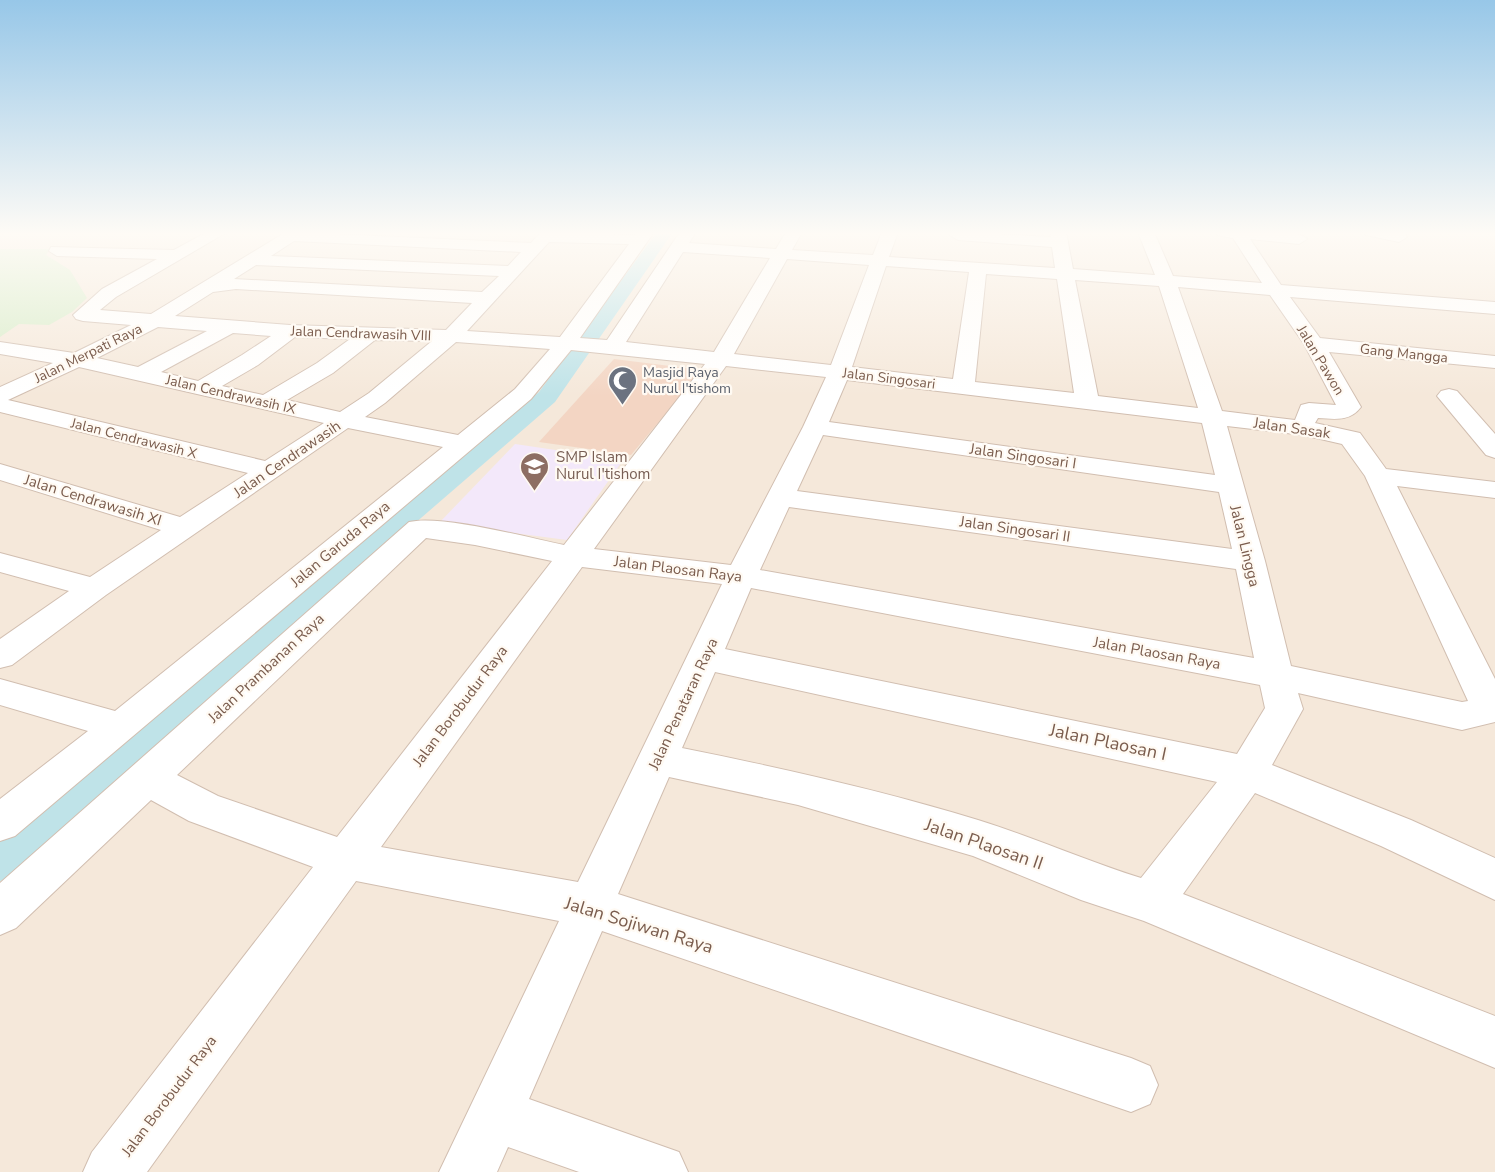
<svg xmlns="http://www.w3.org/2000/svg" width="1495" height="1172" viewBox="0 0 1495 1172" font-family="'Nunito Sans',sans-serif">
	<rect width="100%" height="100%" fill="#fdf6ec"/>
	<path fill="#f5e8da" d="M 0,232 L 1495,232 L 1495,1172 L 0,1172 Z"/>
	<path fill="#f3e8fa" d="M 515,444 L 623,460 L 567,540 L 439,523 Z"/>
	<path fill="#d8ecc9" d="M 0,249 L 50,249 L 46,255 L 70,270 L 87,298 L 72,312 L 49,325 L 19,324 L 0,337 Z"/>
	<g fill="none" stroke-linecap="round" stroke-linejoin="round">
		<path fill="#bfe3e8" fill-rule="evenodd" d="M 657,232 L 673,232 L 555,402 L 198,711 L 15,875 L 0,881 L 0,834 L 539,392 Z"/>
	</g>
	<path fill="#f3d5c3" d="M 614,359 L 702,370 L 631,455 L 539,442 Z"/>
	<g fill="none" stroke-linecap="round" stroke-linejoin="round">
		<defs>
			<path id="minor" d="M 207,232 L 227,232 L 116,297 L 100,310 L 151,314 L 286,232 L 531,243 L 541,232 L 636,235 L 638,232 L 654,232 L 580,338 L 607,340 L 680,232 L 696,232 L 689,243 L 776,249 L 786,232 L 802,232 L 792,250 L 873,255 L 882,232 L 898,232 L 889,257 L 1055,268 L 1052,247 L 958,240 L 950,235 L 952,232 L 1051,237 L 1050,232 L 1066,232 L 1073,269 L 1155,275 L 1138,232 L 1154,232 L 1173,276 L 1262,283 L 1233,238 L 1217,235 L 1215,232 C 1233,232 1297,227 1307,239 L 1299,244 L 1250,239 L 1281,285 L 1495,302 L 1495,314 L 1290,297 L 1320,338 L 1495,356 L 1495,368 L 1329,352 L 1361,407 C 1350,422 1334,419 1318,418 L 1315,423 L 1360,433 L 1386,469 L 1495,482 L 1495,498 L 1397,486 L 1495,679 L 1495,722 L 1462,730 L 1298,693 L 1303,709 L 1272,765 L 1411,820 L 1495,858 L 1495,900 L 1381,846 L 1255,793 L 1183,894 L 1495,1016 L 1495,1068 L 1144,921 L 1081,900 L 973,856 L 798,805 L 669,777 L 618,894 L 1131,1058 L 1150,1066 L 1158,1085 L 1150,1104 L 1131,1112 L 602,931 L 529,1099 L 679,1152 L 688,1172 L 579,1172 L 508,1147 L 497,1172 L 439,1172 L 559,921 L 356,881 L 147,1172 L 83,1172 L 92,1152 L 313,867 L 189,821 L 151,800 L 16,928 L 0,935 L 0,883 L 409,522 C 440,514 529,538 564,545 L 705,364 L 571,350 L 531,399 L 15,836 L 0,841 L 0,799 L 88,731 L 0,705 L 0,679 L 115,711 L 443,447 L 348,428 L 106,595 L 12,665 L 0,668 L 0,639 L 69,591 L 0,572 L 0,553 L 90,577 L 161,530 L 0,480 L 0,464 L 180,517 L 248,473 L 0,412 L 0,387 L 53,363 L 0,354 L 0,342 L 74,353 L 131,325 L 83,321 L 76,319 L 73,315 L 102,289 L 157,259 L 57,256 L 49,251 L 51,247 L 174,250 ZM 294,241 L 521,252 L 508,266 L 271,256 ZM 549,242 L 629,244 L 560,337 L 467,331 ZM 683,252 L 770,258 L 714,352 L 626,342 ZM 787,259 L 869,265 L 831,365 L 734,354 ZM 256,265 L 499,276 L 482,292 L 234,279 ZM 886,266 L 969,272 L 953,379 L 852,367 ZM 986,274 L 1057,279 L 1074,393 L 975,382 ZM 1075,280 L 1159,286 L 1198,408 L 1098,396 ZM 1178,287 L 1270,295 L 1304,344 L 1336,405 L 1309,403 L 1301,405 L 1295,420 L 1222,411 ZM 236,289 L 472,303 L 446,330 L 290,325 L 175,316 L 213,292 ZM 158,327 L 207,331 L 138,367 L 97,358 ZM 233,333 L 271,336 L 242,355 L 198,381 L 161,372 ZM 295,337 L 350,339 L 317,363 L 263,395 L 222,386 L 258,365 ZM 375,340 L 432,341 L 369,393 L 340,412 L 287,400 L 333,373 ZM 456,342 L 550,349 L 515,389 L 458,435 L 365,417 L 385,403 ZM 726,366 L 826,377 L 803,427 L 731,565 L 594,549 ZM 79,367 L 324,423 L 265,461 L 8,400 ZM 847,380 L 1202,423 L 1215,475 L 829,422 ZM 1227,426 L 1303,435 L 1342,444 L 1365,476 L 1468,701 L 1462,702 L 1291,666 L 1265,561 ZM 823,435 L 1219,492 L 1232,549 L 797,491 ZM 789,507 L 1236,569 L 1254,658 L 760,570 ZM 426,538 L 475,545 L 552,561 L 337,837 L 218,796 L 177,775 ZM 582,567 L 722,584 L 578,882 L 381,847 ZM 751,588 L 1260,685 L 1265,708 L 1237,754 L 725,649 ZM 715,672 L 1217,782 L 1141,878 C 1086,861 1033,837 978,820 C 881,790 781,768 682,748 Z
				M 1364,232 L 1405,234 L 1407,237 L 1399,242 L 1366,235 Z
				M 1449,389 L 1457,391 L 1495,434 L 1495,458 L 1486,455 L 1437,396 L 1441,391 Z"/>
		</defs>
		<use href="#minor" stroke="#d1beb0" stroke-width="2"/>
		<use href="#minor" fill="#fff" fill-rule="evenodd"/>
	</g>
	<linearGradient id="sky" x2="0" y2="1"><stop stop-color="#97c7e8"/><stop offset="0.59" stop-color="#fefbf6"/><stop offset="1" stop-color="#fefbf6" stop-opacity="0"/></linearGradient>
	<rect width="1495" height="396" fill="url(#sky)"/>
	<defs>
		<symbol id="mosque-pin" viewBox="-11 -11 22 30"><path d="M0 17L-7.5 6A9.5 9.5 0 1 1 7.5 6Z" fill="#6b7280" stroke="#fffaf3"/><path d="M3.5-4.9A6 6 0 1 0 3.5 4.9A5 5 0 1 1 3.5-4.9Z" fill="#fff"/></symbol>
		<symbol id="school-pin" viewBox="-11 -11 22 30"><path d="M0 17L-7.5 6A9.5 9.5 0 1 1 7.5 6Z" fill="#8d6e63" stroke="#fffaf3"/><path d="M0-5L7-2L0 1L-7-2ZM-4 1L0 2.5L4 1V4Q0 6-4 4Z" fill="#fff"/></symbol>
	</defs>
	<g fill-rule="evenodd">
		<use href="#mosque-pin" x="606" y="364" width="33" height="45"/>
		<use href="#school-pin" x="518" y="450" width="33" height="45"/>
	</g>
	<g text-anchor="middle" stroke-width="4.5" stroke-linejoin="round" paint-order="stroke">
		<g font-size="14" fill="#7a5c4d" stroke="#fffaf3">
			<text transform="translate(361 333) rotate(2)" y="5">Jalan Cendrawasih VIII</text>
			<text transform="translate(88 353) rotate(-26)" y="5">Jalan Merpati Raya</text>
			<text transform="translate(1404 353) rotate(6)" y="5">Gang Mangga</text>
			<text transform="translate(1321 360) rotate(59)" y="5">Jalan Pawon</text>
			<text transform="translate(889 378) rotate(7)" y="5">Jalan Singosari</text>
			<text transform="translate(231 394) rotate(13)" y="5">Jalan Cendrawasih IX</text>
			<text transform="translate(134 438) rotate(14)" y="5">Jalan Cendrawasih X</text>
		</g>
		<g font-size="14" fill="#5b616d" stroke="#fffaf3" text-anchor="start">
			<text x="643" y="377">Masjid Raya<tspan x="643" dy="16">Nurul I'tishom</tspan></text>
		</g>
		<g font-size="15" fill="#7a5c4d" stroke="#fffaf3">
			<text transform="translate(1292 428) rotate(8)" y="5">Jalan Sasak</text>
			<text transform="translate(1023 456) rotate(8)" y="5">Jalan Singosari I</text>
			<text transform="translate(287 459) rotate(-34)" y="5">Jalan Cendrawasih</text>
			<text transform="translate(93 500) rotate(17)" y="5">Jalan Cendrawasih XI</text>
			<text transform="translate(1015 529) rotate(8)" y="5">Jalan Singosari II</text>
			<text transform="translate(340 544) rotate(-40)" y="5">Jalan Garuda Raya</text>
			<text transform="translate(1245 546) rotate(76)" y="5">Jalan Lingga</text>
			<text transform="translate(678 569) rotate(7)" y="5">Jalan Plaosan Raya</text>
			<text transform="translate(1157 653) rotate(10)" y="5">Jalan Plaosan Raya</text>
			<text transform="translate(266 668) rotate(-43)" y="5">Jalan Prambanan Raya</text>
			<text transform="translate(683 704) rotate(-65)" y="5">Jalan Penataran Raya</text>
			<text transform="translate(460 706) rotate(-53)" y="5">Jalan Borobudur Raya</text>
			<text transform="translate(169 1096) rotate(-53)" y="5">Jalan Borobudur Raya</text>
		</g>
		<g font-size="15" fill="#785e54" stroke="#fffaf3" text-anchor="start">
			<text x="556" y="462">SMP Islam<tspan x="556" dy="17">Nurul I'tishom</tspan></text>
		</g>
		<g font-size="18" fill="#7a5c4d" stroke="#fffaf3">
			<text transform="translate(1108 742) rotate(12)" y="6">Jalan Plaosan I</text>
			<text transform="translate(984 844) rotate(19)" y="6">Jalan Plaosan II</text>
			<text transform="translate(639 925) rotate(17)" y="6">Jalan Sojiwan Raya</text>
		</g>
	</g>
</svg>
